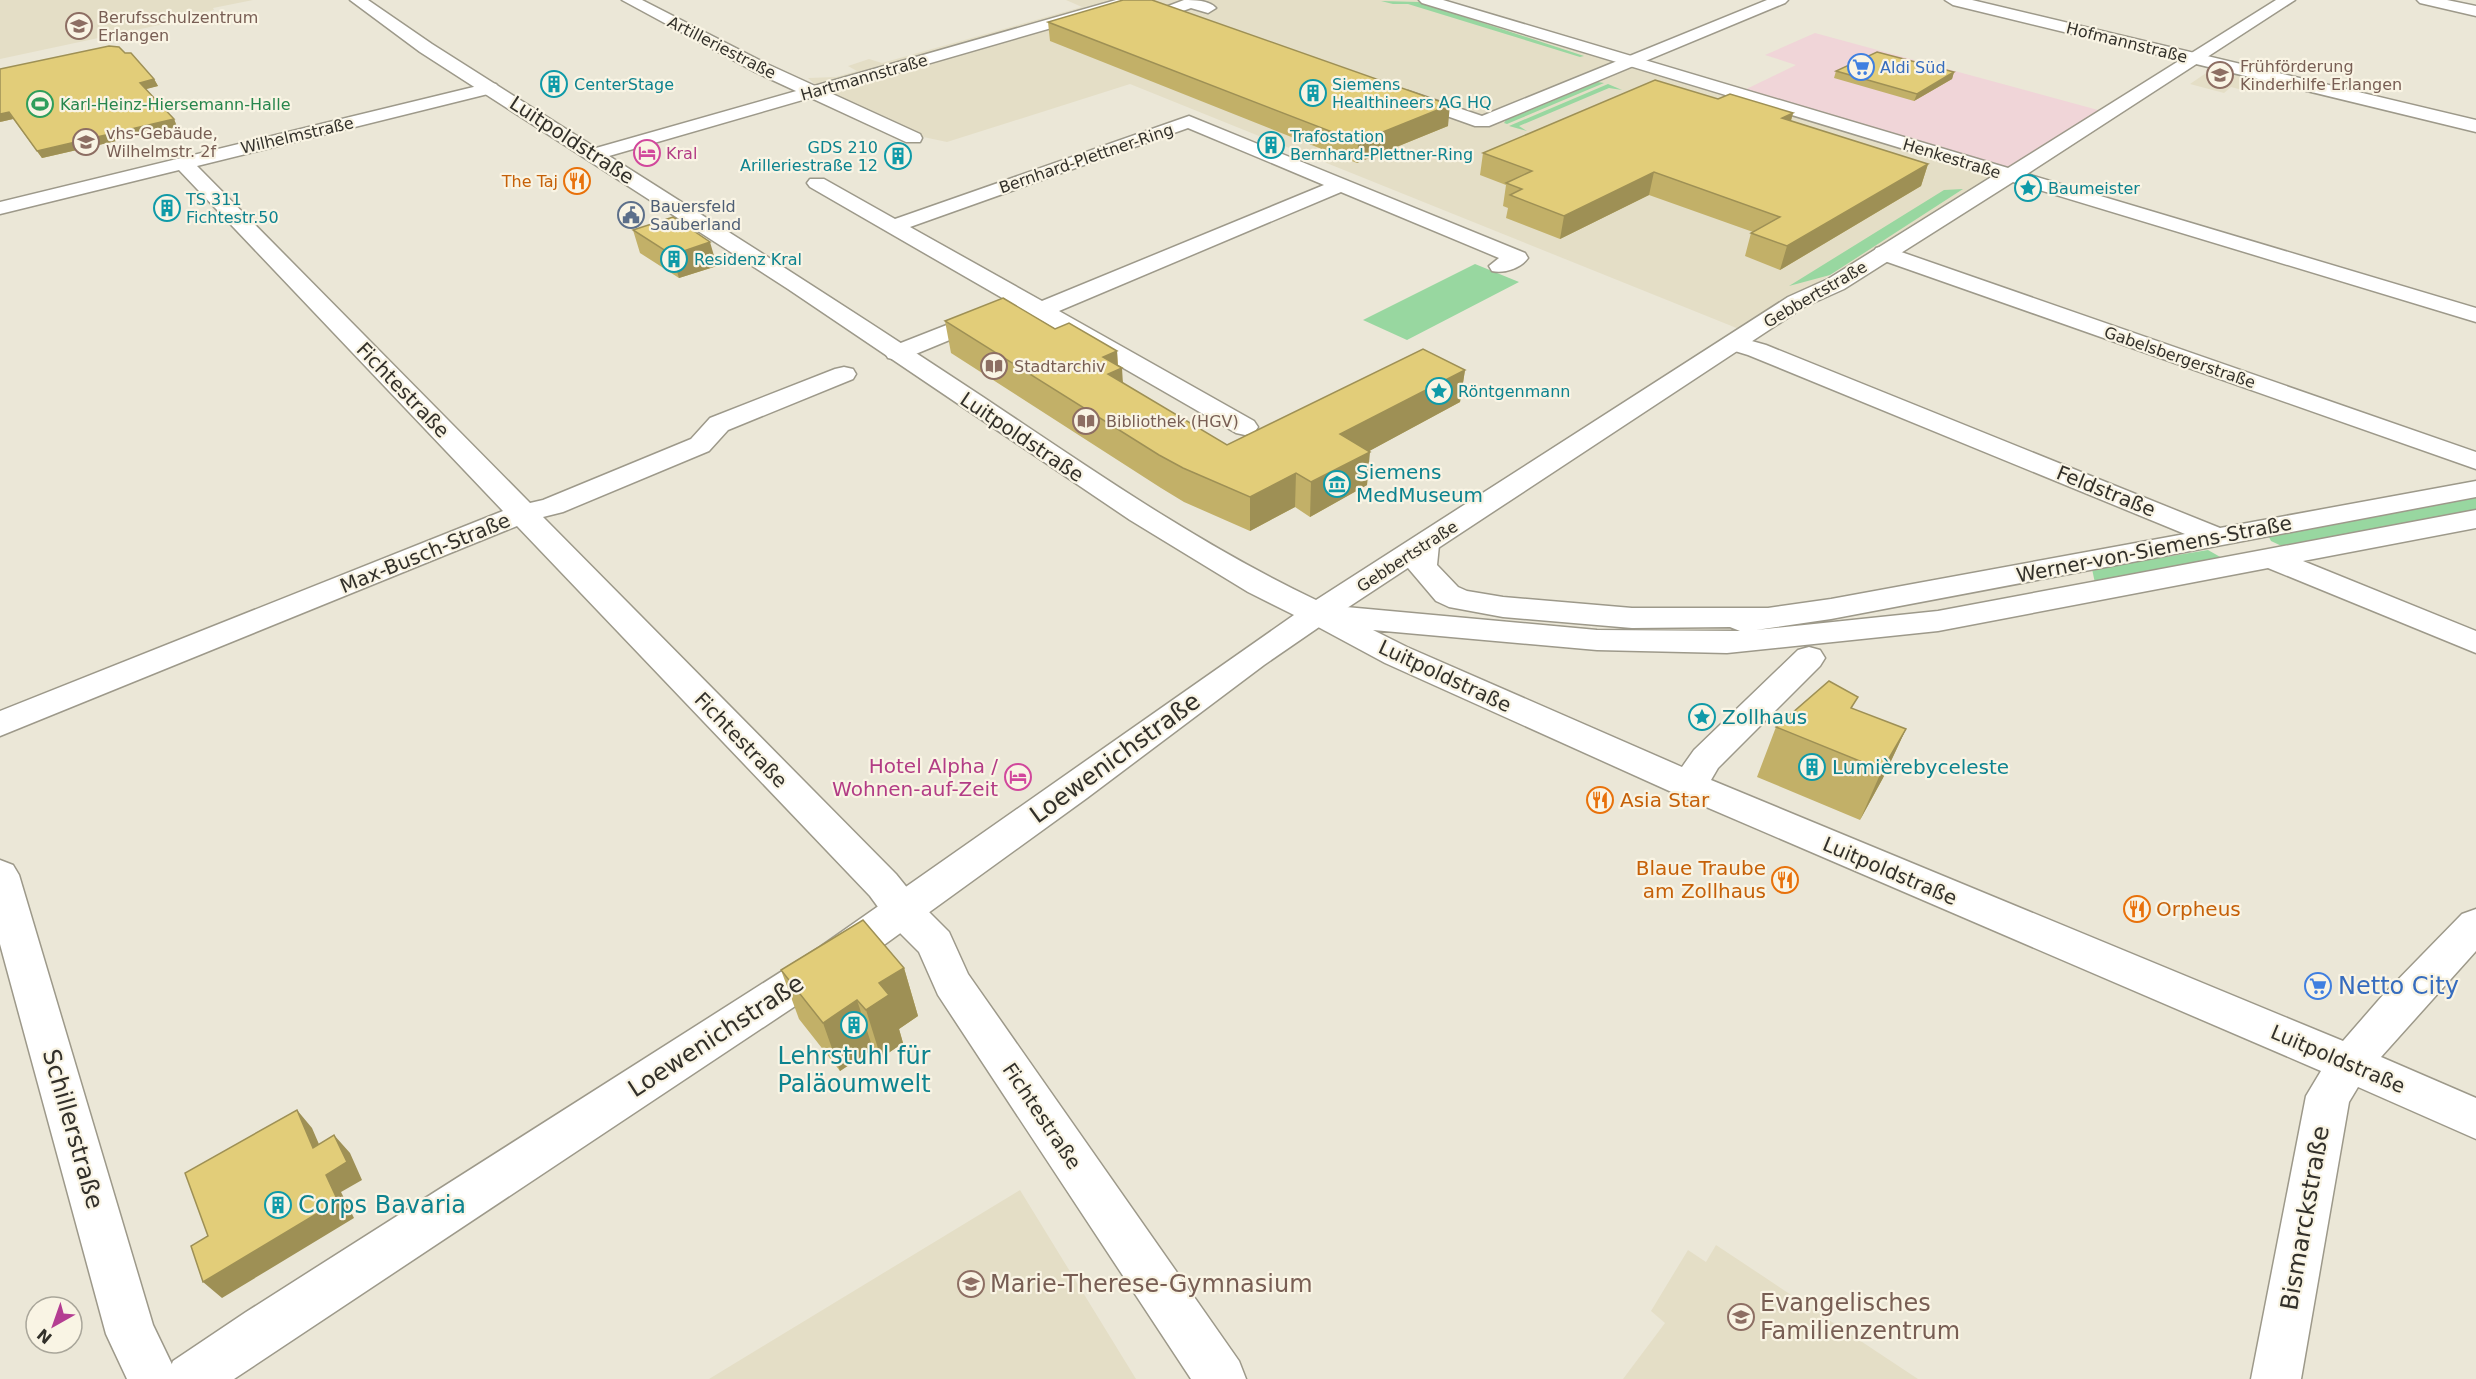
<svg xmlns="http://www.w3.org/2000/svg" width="2476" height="1379" viewBox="0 0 2476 1379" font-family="'DejaVu Sans',sans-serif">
	<rect width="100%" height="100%" fill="#ebe7d7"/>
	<path fill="#f0d5d8" d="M 1815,33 L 2109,113 L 2007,175 L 1736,94 L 1796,65 L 1765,55 Z"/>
	<path fill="#e4dec6" d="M 0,0 L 253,0 L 213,8 L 214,10 L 190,16 L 192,18 L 0,59 Z
		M 1066,0 L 1428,0 L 2007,175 L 1830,275 L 1739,329 L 1130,84 L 947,142 L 909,134 L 822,91 L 808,78 L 836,77 L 857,71 L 848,66 L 869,59 L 882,63 L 1082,7 Z
		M 2212,69 L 2261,81 L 2246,91 L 2231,87 L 2224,93 L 2190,84 Z
		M 1020,1190 L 1136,1379 L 709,1379 Z
		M 1716,1245 L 1918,1379 L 1623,1379 L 1665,1323 L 1651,1311 L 1688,1250 L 1706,1262 Z"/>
	<path fill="#98d7a0" d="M 1381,1 L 1419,2 L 1584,56 L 1580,57 L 1408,4 L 1393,4 Z
		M 1598,82 L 1604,83 L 1507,124 L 1504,123 L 1506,120 Z
		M 1608,84 L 1622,90 L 1609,88 L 1519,126 L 1527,131 L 1509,126 Z
		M 1963,189 L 1830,275 L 1789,286 L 1944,190 Z
		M 1475,264 L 1519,282 L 1407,340 L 1363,320 Z
		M 2476,497 L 2476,513 L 2288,549 L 2271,541 L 2269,537 Z
		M 2208,550 L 2222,558 L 2095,583 L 2092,569 Z"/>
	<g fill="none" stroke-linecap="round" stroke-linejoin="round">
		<defs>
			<path id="street" d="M 622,0 L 642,0 L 767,64 L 920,134 L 922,138 L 920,142 L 906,142 L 755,72 Z
				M 1184,0 C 1194,0 1209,0 1216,8 L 1208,13 L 1191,8 L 1169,16 L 1161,11 L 1163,8 Z
				M 1767,0 L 1788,0 L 1785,3 L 1489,126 L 1475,126 L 1402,100 L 1399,96 L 1402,92 L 1408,91 L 1482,116 Z
				M 1945,0 L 1972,0 L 2476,120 L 2476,132 L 1953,5 Z
				M 2417,0 L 2447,0 L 2476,6 L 2476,16 L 2420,3 Z
				M 490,83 L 496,84 L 499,88 L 496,92 L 197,166 L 530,503 L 543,500 L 691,439 L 710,418 L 835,369 L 844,367 L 853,369 L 856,374 L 853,379 L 728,430 L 709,451 L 563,512 L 543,517 L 896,874 L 917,900 L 949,932 L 968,974 L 1239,1361 L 1246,1379 L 1191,1379 L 938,995 L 919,952 L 889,922 L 870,896 L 517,526 L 0,736 L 0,711 L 503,511 L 179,170 L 0,214 L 0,202 Z
				M 1189,116 L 1525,253 L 1528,258 C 1521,268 1504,274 1492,271 L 1489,266 L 1499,258 L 1341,192 L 1059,311 L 1254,421 L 1258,427 L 1254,433 L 1245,435 L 1236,433 L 810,187 L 807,183 L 810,179 L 824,179 L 895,219 ZM 1188,128 L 1324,185 L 1042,301 L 910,227 Z
				M 1884,246 L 2476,452 L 2476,469 L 1876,258 L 1873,253 L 1876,248 Z
				M 990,308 L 998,310 L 1002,315 L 998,320 L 906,358 L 897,360 L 888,358 L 885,353 L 888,348 Z
				M 1734,336 L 1766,345 L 2220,528 L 2476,481 L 2476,497 L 1831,619 L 1756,630 L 1938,611 L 2476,510 L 2476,528 L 2303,561 L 2476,631 L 2476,653 L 2268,568 L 1938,631 L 1727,653 L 1597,650 L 1373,630 L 1407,647 L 1682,767 L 1694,750 L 1798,650 L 1809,647 L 1820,650 L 1825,658 L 1820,666 L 1718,768 L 1711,780 L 2343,1041 L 2383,995 L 2462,914 L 2476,909 L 2476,951 L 2381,1057 L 2476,1098 L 2476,1139 L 2358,1087 L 2349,1102 L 2301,1379 L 2251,1379 L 2306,1096 L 2321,1071 L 1676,794 L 1385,663 L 1307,621 L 1302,614 L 1307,607 C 1318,604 1326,608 1335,606 L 1597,630 L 1740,631 L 1730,627 L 1632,628 L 1503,617 L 1449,607 L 1436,601 L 1408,568 L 1406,560 L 1409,545 L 1414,539 L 1424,536 L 1434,539 L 1439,545 L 1437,565 L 1458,587 L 1467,591 L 1503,597 L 1632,608 L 1768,608 L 1831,599 L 2185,534 L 1748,355 L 1725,348 L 1722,343 L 1725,338 Z
				M 0,860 L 13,865 L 19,875 L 153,1325 L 179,1379 L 127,1379 L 106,1334 L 0,944 Z"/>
			<path id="secondary" d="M 350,0 L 368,0 L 432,44 L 596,148 L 1116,0 L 1141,0 L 1138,3 L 609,156 C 734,235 859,315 983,397 C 1091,469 1198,544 1316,600 L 1788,297 L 1828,279 L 1993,176 L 1422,3 L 1419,0 L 1443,0 L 2008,168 L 2276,0 L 2295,0 L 2027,174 L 2476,308 L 2476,322 L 2013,182 L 1844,289 L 1804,307 L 1341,612 L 1264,665 L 1087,798 L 848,971 L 234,1379 L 166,1379 L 173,1361 L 246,1312 L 820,947 L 1294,615 L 1248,592 L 1130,520 L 788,289 L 420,52 Z"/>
		</defs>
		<use href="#street" stroke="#9d998a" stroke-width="3"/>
		<use href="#secondary" stroke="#9d998a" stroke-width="3"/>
		<use href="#street" fill="#fff" fill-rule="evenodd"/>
		<use href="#secondary" fill="#fff" fill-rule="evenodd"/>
	</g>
	<path fill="#c2b068" d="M 1048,22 L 1448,126 L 1357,163 L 1050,41 Z
		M 125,53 L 154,79 L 158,86 L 145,89 L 174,119 L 177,127 L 42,158 L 13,119 L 0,122 Z
		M 1836,71 L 1954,72 L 1952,79 L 1914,101 L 1834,78 Z
		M 1718,99 L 1793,113 L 1791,121 L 1928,164 L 1921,186 L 1780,270 L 1745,256 L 1751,233 L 1753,232 L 1649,195 L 1560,239 L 1506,218 L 1508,208 L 1503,206 L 1506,185 L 1480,175 L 1483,153 Z
		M 633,230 L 717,266 L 679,278 L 640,253 Z
		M 945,321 L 1055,329 L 1117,351 L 1118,366 L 1123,383 L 1227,445 L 1465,370 L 1460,402 L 1369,451 L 1367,485 L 1310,517 L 1295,507 L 1250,531 L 1184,502 L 1161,488 L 951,353 Z
		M 1853,709 L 1906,729 L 1883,778 L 1860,820 L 1757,777 L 1776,727 Z
		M 904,968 L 918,1016 L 899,1029 L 903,1043 L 881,1058 L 873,1049 L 840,1071 L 799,1019 L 781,970 Z"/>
	<path fill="#9e9055" d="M 1954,72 L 1952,79 L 1914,101 L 1917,94 Z
		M 154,79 L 158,86 L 143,90 L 140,83 Z
		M 1450,105 L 1448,126 L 1357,163 L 1358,142 Z
		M 9,112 L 13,119 L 0,122 L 0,114 Z
		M 1793,113 L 1787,134 L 1782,118 Z
		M 174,119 L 177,127 L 42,158 L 37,151 Z
		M 1928,164 L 1921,186 L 1780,270 L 1787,246 Z
		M 1654,172 L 1649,195 L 1560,239 L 1564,216 Z
		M 710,242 L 717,266 L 679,278 L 672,255 Z
		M 1117,351 L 1118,370 L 1122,368 L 1124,401 L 1111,407 L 1103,357 Z
		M 1465,370 L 1460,402 L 1338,468 L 1340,434 Z
		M 1370,452 L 1367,485 L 1310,517 L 1311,482 Z
		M 1296,473 L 1295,507 L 1250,531 L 1250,497 Z
		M 1906,729 L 1883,778 L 1860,820 L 1882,770 Z
		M 904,968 L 918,1016 L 899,1029 L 903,1043 L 881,1058 L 866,1010 L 879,983 Z
		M 857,1000 L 873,1049 L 840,1071 L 823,1023 Z
		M 297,1110 L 312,1128 L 328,1165 L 313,1148 Z
		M 334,1135 L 350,1153 L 362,1180 L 341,1192 L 354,1218 L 222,1298 L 203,1282 L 326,1175 Z"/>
	<path fill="#e2cd79" stroke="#9e9055" stroke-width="1.5" d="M 1123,0 L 1152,0 L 1450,105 L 1358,142 L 1048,22 Z
		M 109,46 L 119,47 L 125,53 L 131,53 L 154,79 L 140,83 L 174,119 L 37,151 L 9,112 L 0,114 L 0,69 Z
		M 1877,52 L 1954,72 L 1917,94 L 1836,71 Z
		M 1655,80 L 1718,99 L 1730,94 L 1793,113 L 1782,118 L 1928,164 L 1787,246 L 1751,233 L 1780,217 L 1654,172 L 1564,216 L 1510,195 L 1522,189 L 1506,183 L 1532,171 L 1483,153 Z
		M 673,217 L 710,242 L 672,255 L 633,230 Z
		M 1003,298 L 1055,329 L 1069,323 L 1117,351 L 1103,357 L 1122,368 L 1108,374 L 1227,445 L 1423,349 L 1465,370 L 1340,434 L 1370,452 L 1311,482 L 1296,473 L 1250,497 L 1183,468 L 1159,455 L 945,321 Z
		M 1829,681 L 1858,697 L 1851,708 L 1906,729 L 1882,770 L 1776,727 Z
		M 863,920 L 904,968 L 879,983 L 889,995 L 866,1010 L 857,1000 L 823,1023 L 781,970 Z
		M 297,1110 L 313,1148 L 334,1135 L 347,1162 L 326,1175 L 338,1201 L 203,1282 L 191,1246 L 208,1236 L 185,1173 Z"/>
	<defs>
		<symbol id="school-ring" viewBox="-11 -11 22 22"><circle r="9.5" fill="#f9f4e4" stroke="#8d6e63" stroke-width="1.5"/><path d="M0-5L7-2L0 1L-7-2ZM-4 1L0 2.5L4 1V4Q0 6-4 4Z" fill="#8d6e63"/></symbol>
		<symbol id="supermarket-ring" viewBox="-11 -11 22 22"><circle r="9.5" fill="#f9f4e4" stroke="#3f7fe0" stroke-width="1.5"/><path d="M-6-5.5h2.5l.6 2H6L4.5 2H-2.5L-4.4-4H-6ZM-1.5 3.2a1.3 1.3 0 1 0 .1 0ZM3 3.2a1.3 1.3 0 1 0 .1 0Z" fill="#3f7fe0"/></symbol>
		<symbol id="building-ring" viewBox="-11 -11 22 22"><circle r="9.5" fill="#f9f4e4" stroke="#0f9aa8" stroke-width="1.5"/><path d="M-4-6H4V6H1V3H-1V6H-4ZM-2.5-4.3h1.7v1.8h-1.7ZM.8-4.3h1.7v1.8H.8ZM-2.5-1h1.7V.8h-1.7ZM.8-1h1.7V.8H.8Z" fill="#0f9aa8"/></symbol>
		<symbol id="stadium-ring" viewBox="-11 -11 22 22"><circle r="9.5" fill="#f9f4e4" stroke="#2e9e5b" stroke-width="1.5"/><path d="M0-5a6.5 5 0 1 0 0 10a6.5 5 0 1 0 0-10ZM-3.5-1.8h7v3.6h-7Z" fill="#2e9e5b"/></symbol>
		<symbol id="university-ring" viewBox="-11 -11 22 22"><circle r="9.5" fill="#f9f4e4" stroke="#8d6e63" stroke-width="1.5"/><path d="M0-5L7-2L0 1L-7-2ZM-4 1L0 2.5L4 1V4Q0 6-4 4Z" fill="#8d6e63"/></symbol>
		<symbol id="hotel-ring" viewBox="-11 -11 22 22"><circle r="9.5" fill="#f9f4e4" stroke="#d1479c" stroke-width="1.5"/><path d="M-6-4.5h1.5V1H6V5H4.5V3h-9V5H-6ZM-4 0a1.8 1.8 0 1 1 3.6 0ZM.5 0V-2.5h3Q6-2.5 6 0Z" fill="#d1479c"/></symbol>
		<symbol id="restaurant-ring" viewBox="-11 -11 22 22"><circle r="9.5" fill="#f9f4e4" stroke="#e8710a" stroke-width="1.5"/><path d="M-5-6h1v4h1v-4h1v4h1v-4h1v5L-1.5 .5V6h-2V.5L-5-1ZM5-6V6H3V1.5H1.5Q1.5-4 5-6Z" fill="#e8710a"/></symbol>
		<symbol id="sight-ring" viewBox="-11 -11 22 22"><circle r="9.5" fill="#f9f4e4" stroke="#0f9aa8" stroke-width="1.5"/><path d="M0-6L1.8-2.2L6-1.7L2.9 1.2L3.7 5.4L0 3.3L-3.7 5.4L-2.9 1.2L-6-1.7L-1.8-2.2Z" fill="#0f9aa8"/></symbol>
		<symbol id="civic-ring" viewBox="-11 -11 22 22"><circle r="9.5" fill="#f9f4e4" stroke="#5c6f8a" stroke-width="1.5"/><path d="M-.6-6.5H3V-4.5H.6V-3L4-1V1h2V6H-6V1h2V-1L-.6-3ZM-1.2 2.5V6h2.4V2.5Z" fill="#5c6f8a"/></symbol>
		<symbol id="library-ring" viewBox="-11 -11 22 22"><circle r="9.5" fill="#f9f4e4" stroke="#8d6e63" stroke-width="1.5"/><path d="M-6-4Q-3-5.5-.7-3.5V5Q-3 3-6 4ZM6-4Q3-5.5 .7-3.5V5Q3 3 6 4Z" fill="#8d6e63"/></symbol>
		<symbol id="museum-ring" viewBox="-11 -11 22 22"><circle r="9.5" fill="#f9f4e4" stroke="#0f9aa8" stroke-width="1.5"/><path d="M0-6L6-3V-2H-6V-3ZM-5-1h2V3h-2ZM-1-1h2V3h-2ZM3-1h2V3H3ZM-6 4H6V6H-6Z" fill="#0f9aa8"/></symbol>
	</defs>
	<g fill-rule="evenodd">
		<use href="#school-ring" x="64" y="11" width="30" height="30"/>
		<use href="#supermarket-ring" x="1846" y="52" width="30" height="30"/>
		<use href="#school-ring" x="2205" y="60" width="30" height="30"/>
		<use href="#building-ring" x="539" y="69" width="30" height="30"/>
		<use href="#building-ring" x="1298" y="78" width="30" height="30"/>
		<use href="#stadium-ring" x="25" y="89" width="30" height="30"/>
		<use href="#university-ring" x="71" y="127" width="30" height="30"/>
		<use href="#building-ring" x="1256" y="130" width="30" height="30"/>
		<use href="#hotel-ring" x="632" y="138" width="30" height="30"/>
		<use href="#building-ring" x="883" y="141" width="30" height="30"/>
		<use href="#restaurant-ring" x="562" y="166" width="30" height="30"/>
		<use href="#sight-ring" x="2013" y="173" width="30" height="30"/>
		<use href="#building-ring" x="152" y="193" width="30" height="30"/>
		<use href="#civic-ring" x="616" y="200" width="30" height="30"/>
		<use href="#building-ring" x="659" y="244" width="30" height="30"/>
		<use href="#library-ring" x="979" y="351" width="30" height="30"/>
		<use href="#sight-ring" x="1424" y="376" width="30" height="30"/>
		<use href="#library-ring" x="1071" y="406" width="30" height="30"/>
		<use href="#museum-ring" x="1322" y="469" width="30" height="30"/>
		<use href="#sight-ring" x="1687" y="702" width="30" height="30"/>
		<use href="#building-ring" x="1797" y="752" width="30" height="30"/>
		<use href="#hotel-ring" x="1003" y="762" width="30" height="30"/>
		<use href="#restaurant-ring" x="1585" y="785" width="30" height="30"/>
		<use href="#restaurant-ring" x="1770" y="865" width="30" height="30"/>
		<use href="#restaurant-ring" x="2122" y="894" width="30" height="30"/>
		<use href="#supermarket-ring" x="2303" y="971" width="30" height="30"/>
		<use href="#building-ring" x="839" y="1010" width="30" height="30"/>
		<use href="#building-ring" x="263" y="1190" width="30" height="30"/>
		<use href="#school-ring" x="956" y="1269" width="30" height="30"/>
		<use href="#school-ring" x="1726" y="1302" width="30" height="30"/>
	</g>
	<g text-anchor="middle" stroke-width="4.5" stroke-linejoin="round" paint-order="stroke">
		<g font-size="16" fill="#785e54" stroke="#f9f4e4" text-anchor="start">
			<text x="98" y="23">Berufsschulzentrum<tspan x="98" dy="18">Erlangen</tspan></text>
			<text x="2240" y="72">Frühförderung<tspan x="2240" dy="18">Kinderhilfe Erlangen</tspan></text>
			<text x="106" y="139">vhs-Gebäude,<tspan x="106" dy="18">Wilhelmstr. 2f</tspan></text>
			<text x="1014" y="372">Stadtarchiv</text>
			<text x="1106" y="427">Bibliothek (HGV)</text>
		</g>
		<g font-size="16" fill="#32302a" stroke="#f9f4e4">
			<text transform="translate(2127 42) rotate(14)" y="6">Hofmannstraße</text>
			<text transform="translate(722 47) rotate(27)" y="6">Artilleriestraße</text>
			<text transform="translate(864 77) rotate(-16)" y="6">Hartmannstraße</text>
			<text transform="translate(297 135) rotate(-13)" y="6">Wilhelmstraße</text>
			<text transform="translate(1086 158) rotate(-19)" y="6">Bernhard-Plettner-Ring</text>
			<text transform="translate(1952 158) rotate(17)" y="6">Henkestraße</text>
			<text transform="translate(1815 294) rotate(-30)" y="6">Gebbertstraße</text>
			<text transform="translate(2180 357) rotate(19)" y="6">Gabelsbergerstraße</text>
			<text transform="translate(1407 556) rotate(-33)" y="6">Gebbertstraße</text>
		</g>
		<g font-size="16" fill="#366cbe" stroke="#f9f4e4" text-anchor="start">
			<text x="1880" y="73">Aldi Süd</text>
		</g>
		<g font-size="16" fill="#0d838f" stroke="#f9f4e4" text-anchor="start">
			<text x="574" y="90">CenterStage</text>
			<text x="1332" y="90">Siemens<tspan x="1332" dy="18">Healthineers AG HQ</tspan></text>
			<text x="1290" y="142">Trafostation<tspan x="1290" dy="18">Bernhard-Plettner-Ring</tspan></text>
			<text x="878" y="153" text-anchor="end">GDS 210<tspan x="878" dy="18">Arilleriestraße 12</tspan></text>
			<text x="2048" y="194">Baumeister</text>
			<text x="186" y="205">TS 311<tspan x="186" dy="18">Fichtestr.50</tspan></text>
			<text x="694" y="265">Residenz Kral</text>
			<text x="1458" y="397">Röntgenmann</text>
		</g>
		<g font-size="16" fill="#27864d" stroke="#f9f4e4" text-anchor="start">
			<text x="60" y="110">Karl-Heinz-Hiersemann-Halle</text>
		</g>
		<g font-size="16" fill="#b23c85" stroke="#f9f4e4" text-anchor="start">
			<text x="666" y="159">Kral</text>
		</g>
		<g font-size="16" fill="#c56008" stroke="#f9f4e4" text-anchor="end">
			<text x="558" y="187">The Taj</text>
		</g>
		<g font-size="16" fill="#4e5e75" stroke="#f9f4e4" text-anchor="start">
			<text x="650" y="212">Bauersfeld<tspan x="650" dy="18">Sauberland</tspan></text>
		</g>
		<g font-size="20" fill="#32302a" stroke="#f9f4e4">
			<text transform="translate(572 140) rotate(33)" y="7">Luitpoldstraße</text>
			<text transform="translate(403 390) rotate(46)" y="7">Fichtestraße</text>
			<text transform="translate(1022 437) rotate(34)" y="7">Luitpoldstraße</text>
			<text transform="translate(2106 491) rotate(22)" y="7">Feldstraße</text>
			<text transform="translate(2154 549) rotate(-11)" y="7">Werner-von-Siemens-Straße</text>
			<text transform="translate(425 553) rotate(-22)" y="7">Max-Busch-Straße</text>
			<text transform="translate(1445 676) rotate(25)" y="7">Luitpoldstraße</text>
			<text transform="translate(741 740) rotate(46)" y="7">Fichtestraße</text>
			<text transform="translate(1890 871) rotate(23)" y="7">Luitpoldstraße</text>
			<text transform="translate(2338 1059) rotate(23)" y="7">Luitpoldstraße</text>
			<text transform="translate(1042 1116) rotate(56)" y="7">Fichtestraße</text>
		</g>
		<g font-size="20" fill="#0d838f" stroke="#f9f4e4" text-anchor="start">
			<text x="1356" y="479">Siemens<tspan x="1356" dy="23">MedMuseum</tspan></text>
			<text x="1722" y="724">Zollhaus</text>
			<text x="1832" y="774">Lumièrebyceleste</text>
		</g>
		<g font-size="20" fill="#b23c85" stroke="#f9f4e4" text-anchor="end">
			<text x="998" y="773">Hotel Alpha /<tspan x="998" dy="23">Wohnen-auf-Zeit</tspan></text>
		</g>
		<g font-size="20" fill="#c56008" stroke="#f9f4e4" text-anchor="start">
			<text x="1620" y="807">Asia Star</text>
			<text x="1766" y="875" text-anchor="end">Blaue Traube<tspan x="1766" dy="23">am Zollhaus</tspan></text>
			<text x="2156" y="916">Orpheus</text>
		</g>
		<g font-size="24" fill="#32302a" stroke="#f9f4e4">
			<text transform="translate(1115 758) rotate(-36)" y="8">Loewenichstraße</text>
			<text transform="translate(716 1036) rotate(-33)" y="8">Loewenichstraße</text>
			<text transform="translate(73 1129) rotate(74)" y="8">Schillerstraße</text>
			<text transform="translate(2305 1218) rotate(-80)" y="8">Bismarckstraße</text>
		</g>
		<g font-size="24" fill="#366cbe" stroke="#f9f4e4" text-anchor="start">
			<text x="2338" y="994">Netto City</text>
		</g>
		<g font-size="24" fill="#0d838f" stroke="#f9f4e4">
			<text x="854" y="1064">Lehrstuhl für<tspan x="854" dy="28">Paläoumwelt</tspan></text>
			<text x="298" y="1213" text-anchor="start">Corps Bavaria</text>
		</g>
		<g font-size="24" fill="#785e54" stroke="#f9f4e4" text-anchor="start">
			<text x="990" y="1292">Marie-Therese-Gymnasium</text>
			<text x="1760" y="1311">Evangelisches<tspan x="1760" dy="28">Familienzentrum</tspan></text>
		</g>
	</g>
	<g transform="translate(54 1325) rotate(220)"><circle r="28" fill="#f9f4e4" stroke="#a9a69a" stroke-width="1.5"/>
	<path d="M0-4.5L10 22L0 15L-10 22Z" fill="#b43d92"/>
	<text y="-9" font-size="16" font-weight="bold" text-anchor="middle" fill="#32302a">N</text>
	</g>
</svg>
